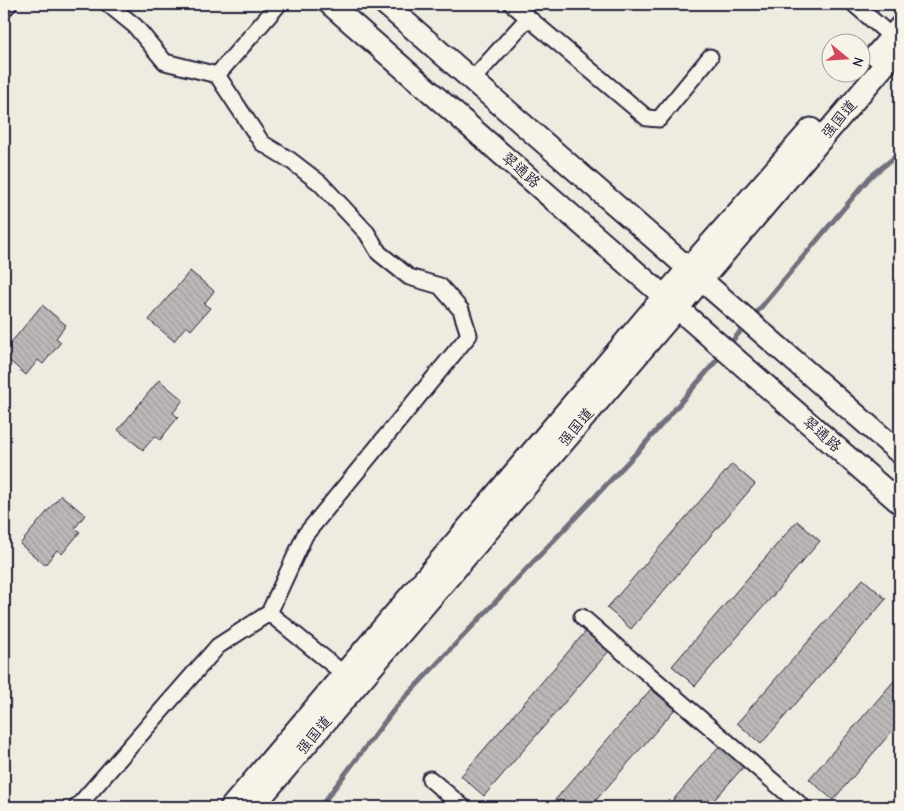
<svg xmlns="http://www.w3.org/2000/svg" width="904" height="811" viewBox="0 0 904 811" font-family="'Comic Neue','LXGW WenKai TC',sans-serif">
	<defs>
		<pattern id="building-back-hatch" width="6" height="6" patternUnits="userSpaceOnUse" patternTransform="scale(1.25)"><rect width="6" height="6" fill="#bbb8b7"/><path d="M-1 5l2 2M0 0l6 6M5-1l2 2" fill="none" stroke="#a09e9e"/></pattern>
	</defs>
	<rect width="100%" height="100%" fill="#eeebe1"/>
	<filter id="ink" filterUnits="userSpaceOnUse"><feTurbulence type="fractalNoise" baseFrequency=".02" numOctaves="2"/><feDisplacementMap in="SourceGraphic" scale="10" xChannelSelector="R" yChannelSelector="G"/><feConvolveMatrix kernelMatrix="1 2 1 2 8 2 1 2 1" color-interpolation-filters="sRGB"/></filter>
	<g filter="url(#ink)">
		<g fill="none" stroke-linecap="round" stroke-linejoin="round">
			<path stroke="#716f7b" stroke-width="5" d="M 752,318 L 870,177 L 900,153
				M 728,346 L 745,326
				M 320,807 L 396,707 L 643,446 L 723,353"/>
		</g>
		<path fill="url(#building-back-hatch)" stroke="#22223b" d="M 190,271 L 214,291 L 204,304 L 210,308 L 191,330 L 186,326 L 174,341 L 149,320 Z
			M 42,305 L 66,325 L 56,338 L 61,342 L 43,364 L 38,360 L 26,375 L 4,356 L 4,351 Z
			M 159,380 L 183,400 L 173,413 L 178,417 L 160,440 L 155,436 L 143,450 L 118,430 Z
			M 732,464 L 755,484 L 631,629 L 607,608 Z
			M 61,495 L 85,515 L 75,528 L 80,532 L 62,554 L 57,550 L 45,565 L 20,544 Z
			M 797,521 L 820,541 L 695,686 L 672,666 Z
			M 863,579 L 886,599 L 761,744 L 737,723 Z
			M 586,631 L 609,651 L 484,796 L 461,776 Z
			M 900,674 L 900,722 L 833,800 L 809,779 Z
			M 651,689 L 675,709 L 590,807 L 549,807 Z
			M 721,744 L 745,765 L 708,807 L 667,807 Z"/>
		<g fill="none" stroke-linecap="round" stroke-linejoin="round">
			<defs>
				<path id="minor" d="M 512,4 L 647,118 L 659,119 L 710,57
					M 854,4 L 892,37
					M 4,9 L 9,4
					M 217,75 L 279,4
					M 472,80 L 528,18
					M 269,613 L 344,674
					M 582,617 L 803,807
					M 430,779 L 463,807
					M 77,807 L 218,646 L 269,613 L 305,535 L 469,335 L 461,310 L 440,286 L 409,277 L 379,253 L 367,233 L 320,183 L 290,160 L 262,143 L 217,75 L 165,62 L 135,26 L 108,4"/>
				<path id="secondary" d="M 330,4 L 900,503
					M 385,4 L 900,453
					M 876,55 L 900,27
					M 231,807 L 664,296 L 811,129
					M 253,807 L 900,47"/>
			</defs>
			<use href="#minor" stroke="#22223b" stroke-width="19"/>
			<use href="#secondary" stroke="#22223b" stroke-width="25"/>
			<use href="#minor" stroke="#f7f3e8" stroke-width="15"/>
			<use href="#secondary" stroke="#f7f3e8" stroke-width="21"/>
		</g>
	</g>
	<g text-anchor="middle" stroke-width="4" stroke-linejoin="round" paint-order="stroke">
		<g font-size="15" fill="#22223b" stroke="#f7f3e8">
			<text transform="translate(839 119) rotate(-50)" y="5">强国道</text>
			<text transform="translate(521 170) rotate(41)" y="5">翠通路</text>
			<text transform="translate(576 427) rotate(-50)" y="5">强国道</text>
			<text transform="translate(822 434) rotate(41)" y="5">翠通路</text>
			<text transform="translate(314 735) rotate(-50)" y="5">强国道</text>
		</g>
	</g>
	<rect width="904" height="811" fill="none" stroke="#f7f3e8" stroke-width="20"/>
	<rect x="10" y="10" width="884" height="791" fill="none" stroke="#22223b" stroke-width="2" filter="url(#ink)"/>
	<g transform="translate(846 58) rotate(108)"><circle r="24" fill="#f7f3e8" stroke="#a29fa3"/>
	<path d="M0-4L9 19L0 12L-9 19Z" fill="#d1495b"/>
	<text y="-8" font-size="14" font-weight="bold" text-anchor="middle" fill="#22223b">N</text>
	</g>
</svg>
